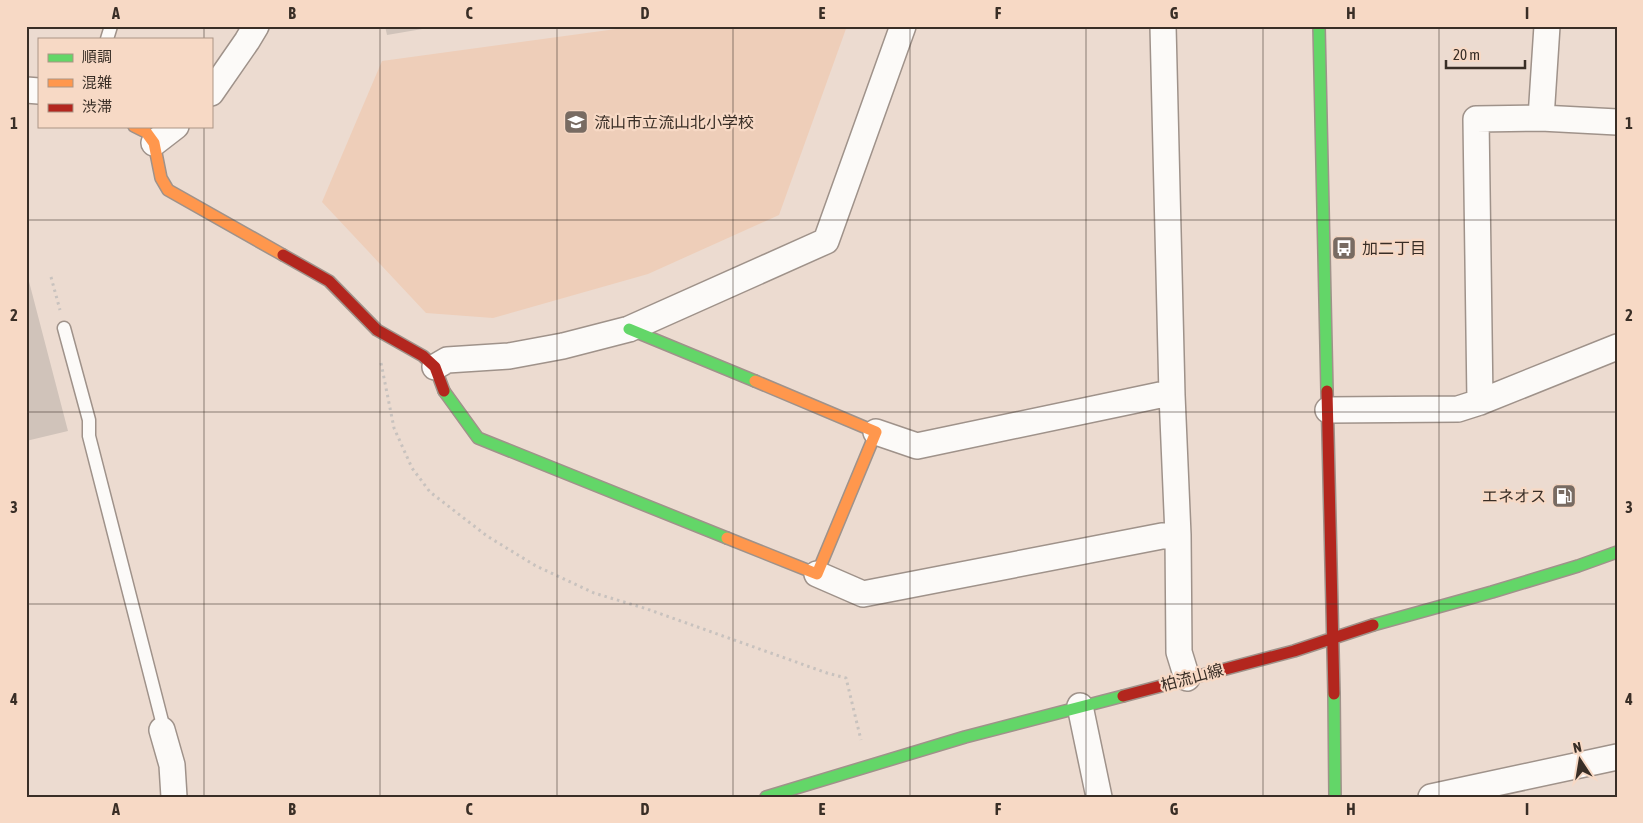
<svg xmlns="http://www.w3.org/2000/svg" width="1643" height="823" viewBox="0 0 1643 823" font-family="'Asap Condensed','Noto Sans JP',sans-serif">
	<rect width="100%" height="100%" fill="#ecdbd0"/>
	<path fill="#eeceb9" d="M 638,26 L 847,26 L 779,215 L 648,274 L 493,318 L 426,313 L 322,202 L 382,61 Z"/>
	<path fill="#d0c3ba" d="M 385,26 L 434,26 L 434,27 L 387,35 Z
		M 26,270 L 68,431 L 26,441 Z"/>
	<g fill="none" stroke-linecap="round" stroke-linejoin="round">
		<defs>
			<path id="lane" d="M 107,39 L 111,26
				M 64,328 L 89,420 L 89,436 L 164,729 L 162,730"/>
			<path id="street" d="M 1163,26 L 1172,395 L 1178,535 L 1179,652 L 1187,678
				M 26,90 L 39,91
				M 211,93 L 247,41 L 256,26
				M 1541,118 L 1547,26
				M 154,143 L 176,126
				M 435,367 L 447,360 L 509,356 L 563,346 L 629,329 L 826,241 L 903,26
				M 1480,402 L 1476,119 L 1541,118 L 1617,122
				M 1328,410 L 1458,409 L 1480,402 L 1617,347
				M 876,432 L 917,446 L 1160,395 L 1172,395
				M 817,574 L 863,594 L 1162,536 L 1178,535
				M 1080,706 L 1099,797
				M 162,730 L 172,765 L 174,797
				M 1431,797 L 1617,757"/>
			<path id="fast" d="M 1319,26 L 1327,391
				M 629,329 L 755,381
				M 444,391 L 478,438 L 727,538
				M 1373,625 L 1492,592 L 1578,566 L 1617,552
				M 1334,694 L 1335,797
				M 766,797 L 965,737 L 1123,696"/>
			<path id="slow" d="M 134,126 L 146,132 L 154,143 L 161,178 L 168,190 L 283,255
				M 727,538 L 817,574 L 876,432 L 755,381"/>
			<path id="jam" d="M 283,255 L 329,281 L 377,330 L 423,356 L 435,367 L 444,391
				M 1327,391 L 1334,694
				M 1123,696 L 1294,651 L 1373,625"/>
		</defs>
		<use href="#lane" stroke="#9f928a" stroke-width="15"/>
		<use href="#street" stroke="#9f928a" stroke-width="28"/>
		<use href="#fast" stroke="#9f928a" stroke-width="14"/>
		<use href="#slow" stroke="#9f928a" stroke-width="14"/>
		<use href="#jam" stroke="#9f928a" stroke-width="14"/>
		<path stroke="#c8c2be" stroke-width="3" stroke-dasharray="2.5 4" stroke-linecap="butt" d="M 51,277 L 60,310
			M 381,363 L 394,428 L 412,468 L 430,492 L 487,536 L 536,566 L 594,593 L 647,609 L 827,673 L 846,678 L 861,740"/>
		<use href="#lane" stroke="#fcfaf8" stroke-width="12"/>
		<use href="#street" stroke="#fcfaf8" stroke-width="25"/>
		<use href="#fast" stroke="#63d668" stroke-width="11"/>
		<use href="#slow" stroke="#ff974d" stroke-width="11"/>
		<use href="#jam" stroke="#b3261e" stroke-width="11"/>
	</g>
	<path fill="none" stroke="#392e26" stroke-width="1" stroke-opacity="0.55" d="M 204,26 L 204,39M 380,26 L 380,797M 557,26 L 557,797M 733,26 L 733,797M 910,26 L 910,797M 1086,26 L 1086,797M 1263,26 L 1263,797M 1439,26 L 1439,797M 204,126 L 204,797M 26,220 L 1617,220M 26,412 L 1617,412M 26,604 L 1617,604"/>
	<defs>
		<symbol id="school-square" viewBox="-11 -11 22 22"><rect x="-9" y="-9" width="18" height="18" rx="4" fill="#786b62" stroke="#f7d9c5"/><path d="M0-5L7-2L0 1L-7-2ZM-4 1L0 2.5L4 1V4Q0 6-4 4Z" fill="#fff"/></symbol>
		<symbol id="bus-square" viewBox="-11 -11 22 22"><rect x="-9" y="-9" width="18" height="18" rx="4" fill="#786b62" stroke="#f7d9c5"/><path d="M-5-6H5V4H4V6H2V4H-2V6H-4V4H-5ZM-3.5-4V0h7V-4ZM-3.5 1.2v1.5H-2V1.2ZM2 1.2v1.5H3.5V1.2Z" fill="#fff"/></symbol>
		<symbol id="fuel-square" viewBox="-11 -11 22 22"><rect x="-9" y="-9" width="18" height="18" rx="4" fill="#786b62" stroke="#f7d9c5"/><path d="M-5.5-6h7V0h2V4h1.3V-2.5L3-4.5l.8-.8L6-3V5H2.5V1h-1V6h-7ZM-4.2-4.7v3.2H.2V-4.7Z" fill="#fff"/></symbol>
	</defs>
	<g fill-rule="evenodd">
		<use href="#school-square" x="562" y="108" width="28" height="28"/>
		<use href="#bus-square" x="1330" y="234" width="28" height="28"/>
		<use href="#fuel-square" x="1550" y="482" width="28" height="28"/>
	</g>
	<g text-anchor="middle" stroke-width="4.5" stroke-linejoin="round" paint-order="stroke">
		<g font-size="16" fill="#392e26" stroke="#f7d9c5" text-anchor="start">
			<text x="594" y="128">流山市立流山北小学校</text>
			<text x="1362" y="254">加二丁目</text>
			<text x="1546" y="502" text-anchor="end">エネオス</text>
		</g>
		<g font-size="16" fill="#392e26" stroke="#f7d9c5">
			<text transform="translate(1192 677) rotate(-15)" y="6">柏流山線</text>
		</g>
	</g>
	<rect width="1643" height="823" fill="none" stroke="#f7d9c5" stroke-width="55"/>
	<rect x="38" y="38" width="175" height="90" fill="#f7d9c5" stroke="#ab9585"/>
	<rect x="48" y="54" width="25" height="8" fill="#63d668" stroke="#ab9585"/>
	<text x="82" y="62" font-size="15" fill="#392e26">順調</text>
	<rect x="48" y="79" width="25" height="8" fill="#ff974d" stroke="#ab9585"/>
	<text x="82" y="88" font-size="15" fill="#392e26">混雑</text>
	<rect x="48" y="104" width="25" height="8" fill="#b3261e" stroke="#ab9585"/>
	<text x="82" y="112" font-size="15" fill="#392e26">渋滞</text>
	<g transform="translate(1580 760) rotate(348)" stroke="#f7d9c5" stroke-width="4" paint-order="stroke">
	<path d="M0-4L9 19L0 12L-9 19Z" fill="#392e26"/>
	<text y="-8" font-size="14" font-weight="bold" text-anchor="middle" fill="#392e26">N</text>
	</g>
	<path d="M1446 60v8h79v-8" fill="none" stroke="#392e26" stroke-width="2.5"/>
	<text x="1453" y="60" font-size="15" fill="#392e26" stroke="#f7d9c5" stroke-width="4" paint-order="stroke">20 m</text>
	<rect x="28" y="28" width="1588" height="768" fill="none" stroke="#392e26" stroke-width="2"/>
	<g font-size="16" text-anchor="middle" font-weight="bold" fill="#392e26">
		<text x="116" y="19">A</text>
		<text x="292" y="19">B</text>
		<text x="469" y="19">C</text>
		<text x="645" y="19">D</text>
		<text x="822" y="19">E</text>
		<text x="998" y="19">F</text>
		<text x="1174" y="19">G</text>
		<text x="1351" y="19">H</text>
		<text x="1527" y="19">I</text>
		<text x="14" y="129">1</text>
		<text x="1629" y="129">1</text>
		<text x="14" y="321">2</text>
		<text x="1629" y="321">2</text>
		<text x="14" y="513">3</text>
		<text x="1629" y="513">3</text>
		<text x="14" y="705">4</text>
		<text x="1629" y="705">4</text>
		<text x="116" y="815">A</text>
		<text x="292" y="815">B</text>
		<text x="469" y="815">C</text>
		<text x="645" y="815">D</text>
		<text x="822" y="815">E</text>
		<text x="998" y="815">F</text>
		<text x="1174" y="815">G</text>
		<text x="1351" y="815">H</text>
		<text x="1527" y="815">I</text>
	</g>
</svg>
